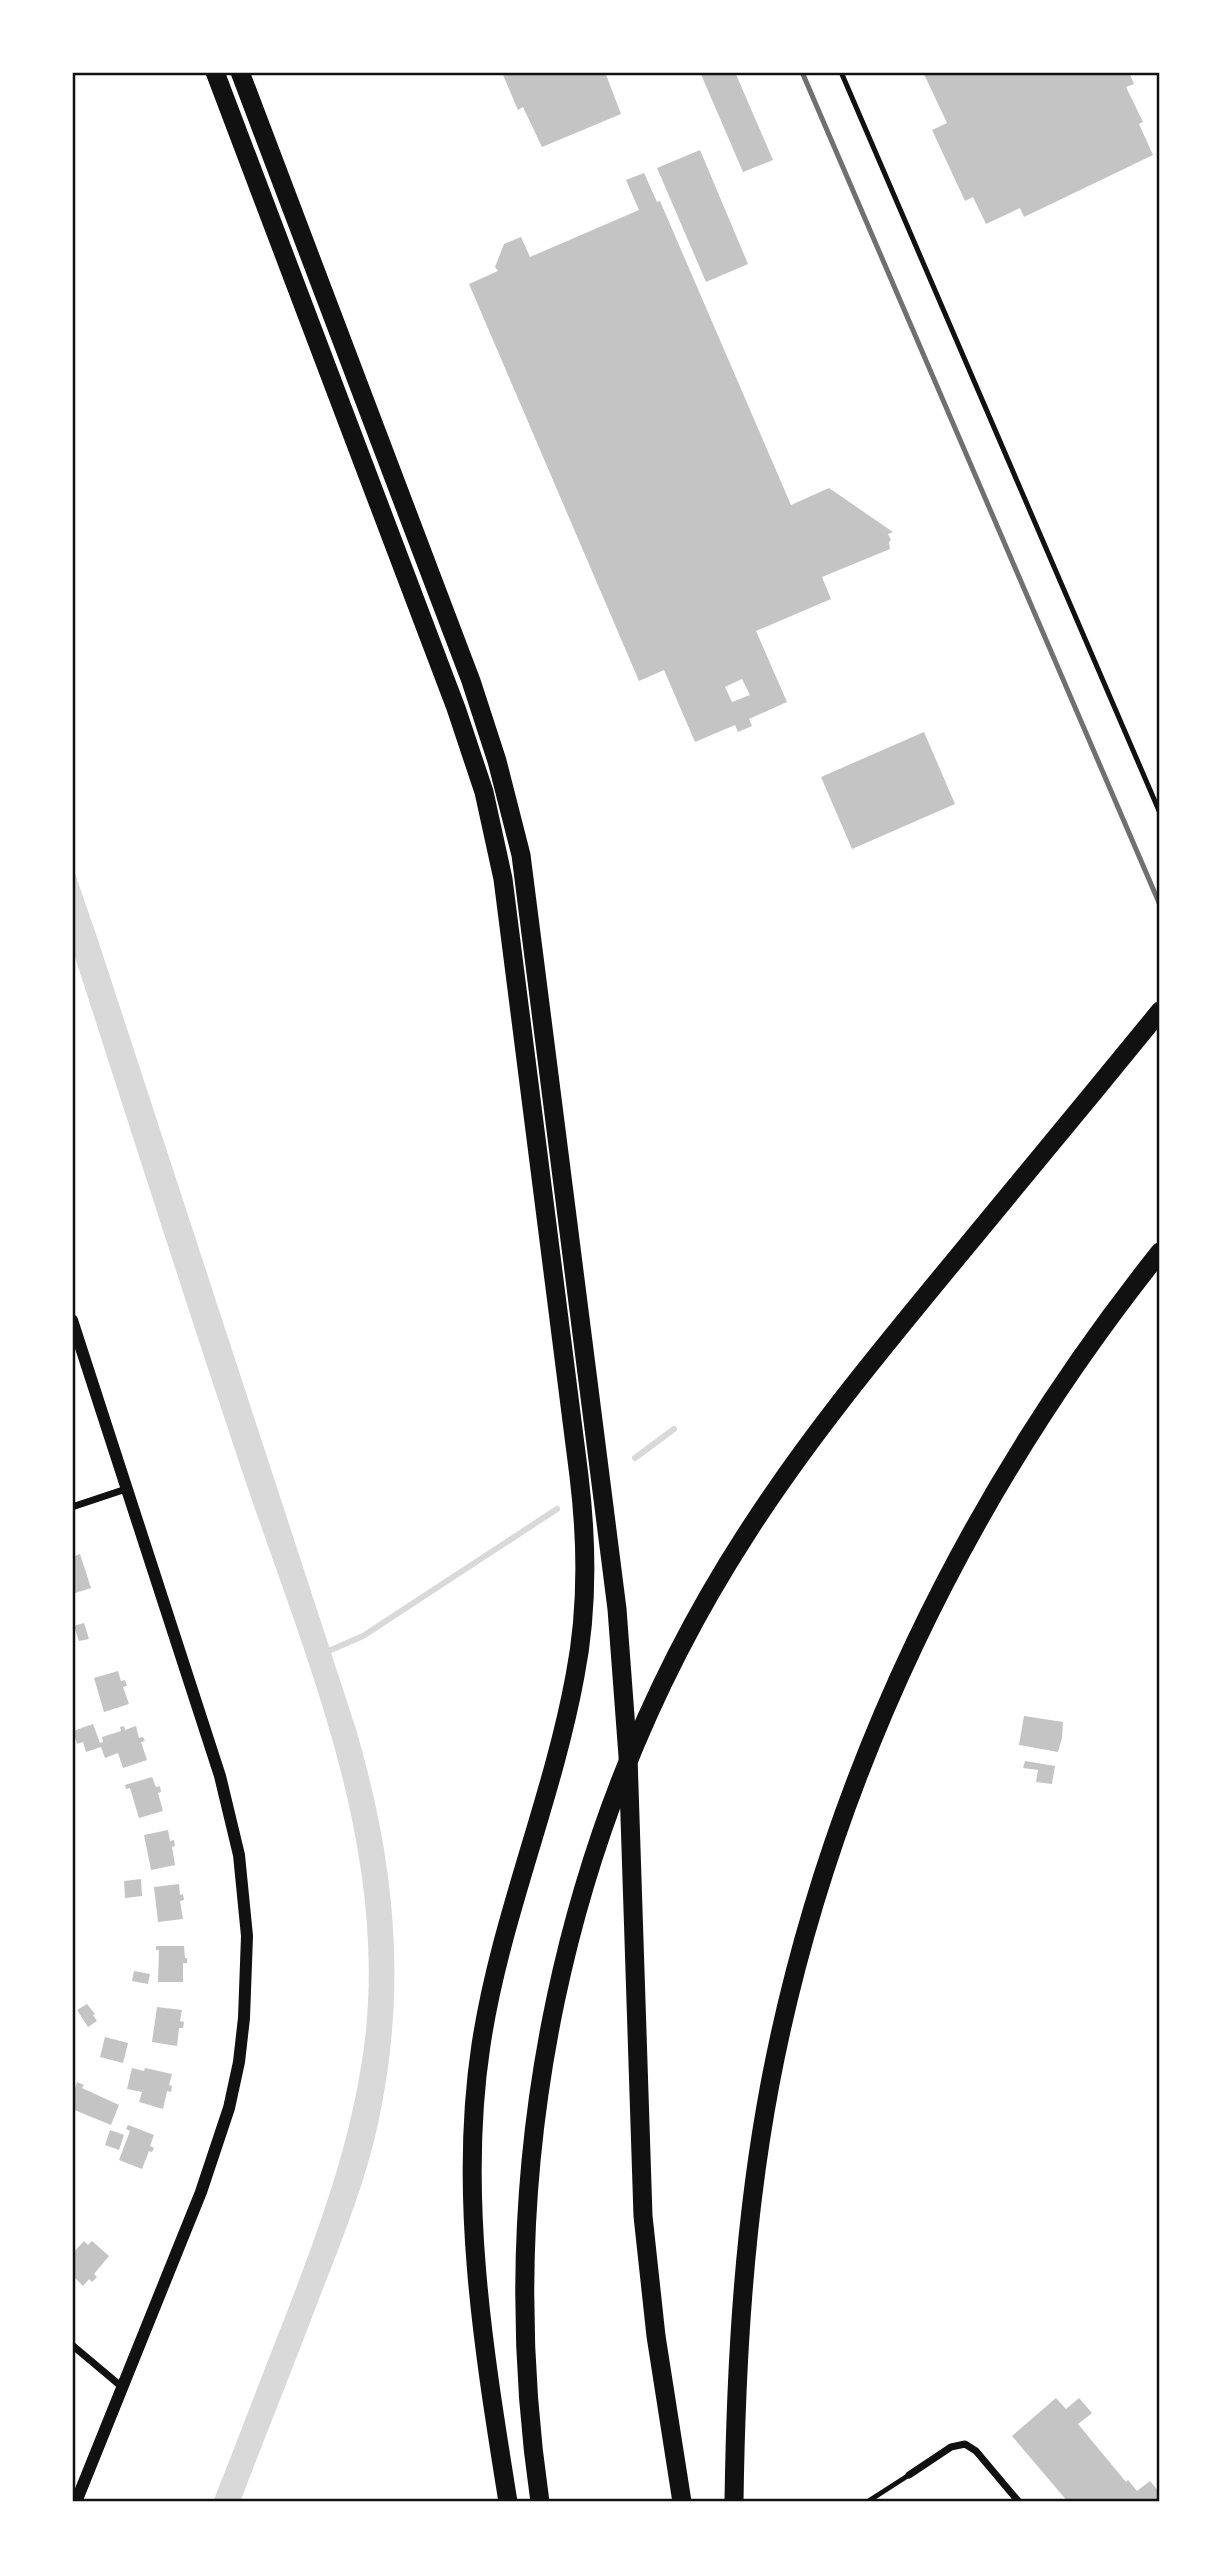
<svg xmlns="http://www.w3.org/2000/svg" width="1232" height="2574" viewBox="0 0 1232 2574" font-family="Barlow,sans-serif">
	<rect width="100%" height="100%" fill="#fff"/>
	<path fill="#d9d9d9" d="M 72,865 L 97,937 L 355,1726 C 395,1861 408,1985 378,2124 C 365,2184 341,2242 319,2299 C 293,2367 266,2435 240,2502 L 213,2502 C 238,2439 262,2375 287,2312 C 323,2218 355,2131 366,2030 C 385,1834 302,1650 241,1468 C 183,1295 128,1121 72,948 Z"/>
	<g fill="none" stroke-linecap="round" stroke-linejoin="round">
		<path stroke="#d9d9d9" stroke-width="6" d="M 635,1458 L 674,1429
			M 324,1653 L 363,1636 L 557,1509"/>
	</g>
	<path fill="#c4c4c4" fill-rule="evenodd" d="M 508,72 L 605,72 L 621,114 L 542,147 L 523,107 L 518,110 L 503,75 Z
		M 700,72 L 735,72 L 773,160 L 743,172 Z
		M 923,72 L 1129,72 L 1134,84 L 1126,87 L 1143,122 L 1139,124 L 1153,155 L 1024,217 L 1020,208 L 986,224 L 973,197 L 965,201 L 932,130 L 947,123 Z
		M 700,150 L 748,264 L 706,282 L 657,168 Z
		M 644,173 L 657,202 L 660,201 L 791,505 L 829,488 L 893,532 L 888,534 L 891,540 L 889,542 L 890,549 L 822,577 L 831,599 L 756,631 L 787,702 L 749,719 L 752,726 L 738,732 L 735,725 L 695,742 L 664,670 L 639,681 L 469,284 L 498,271 L 495,267 L 504,244 L 521,237 L 530,257 L 639,210 L 626,180 ZM 742,679 L 750,695 L 732,702 L 725,687 Z
		M 924,732 L 955,804 L 852,849 L 821,777 Z
		M 80,1554 L 91,1588 L 72,1594 L 72,1557 Z
		M 84,1623 L 89,1639 L 79,1641 L 74,1626 Z
		M 118,1671 L 121,1681 L 125,1680 L 127,1686 L 123,1687 L 129,1704 L 104,1712 L 94,1678 Z
		M 1024,1716 L 1063,1722 L 1062,1738 L 1058,1752 L 1019,1745 Z
		M 93,1724 L 100,1743 L 103,1742 L 102,1737 L 121,1731 L 120,1727 L 124,1726 L 125,1730 L 136,1726 L 139,1738 L 143,1737 L 145,1741 L 141,1742 L 147,1760 L 123,1768 L 118,1753 L 105,1758 L 101,1747 L 86,1752 L 83,1742 L 77,1744 L 73,1731 Z
		M 1025,1761 L 1055,1766 L 1052,1784 L 1036,1782 L 1038,1770 L 1023,1768 Z
		M 152,1777 L 156,1787 L 160,1786 L 161,1792 L 158,1793 L 163,1811 L 139,1818 L 130,1788 L 126,1789 L 125,1785 Z
		M 168,1830 L 170,1841 L 174,1840 L 175,1846 L 172,1847 L 175,1865 L 151,1870 L 144,1835 Z
		M 141,1879 L 142,1896 L 125,1898 L 124,1881 Z
		M 179,1884 L 180,1895 L 183,1894 L 184,1900 L 180,1901 L 183,1919 L 158,1922 L 154,1887 Z
		M 156,1946 L 184,1946 L 185,1958 L 187,1958 L 187,1963 L 183,1963 L 183,1982 L 158,1982 L 159,1950 L 156,1950 Z
		M 134,1971 L 150,1974 L 148,1984 L 132,1981 Z
		M 87,2004 L 95,2014 L 93,2015 L 97,2021 L 88,2027 L 77,2010 Z
		M 157,2007 L 182,2010 L 180,2021 L 184,2022 L 183,2028 L 179,2028 L 177,2046 L 152,2042 Z
		M 105,2037 L 128,2043 L 123,2063 L 100,2057 Z
		M 132,2068 L 144,2071 L 145,2068 L 172,2074 L 169,2085 L 172,2086 L 171,2092 L 167,2091 L 163,2109 L 139,2102 L 142,2092 L 127,2089 Z
		M 77,2082 L 84,2085 L 82,2088 L 119,2105 L 111,2125 L 72,2109 L 72,2097 Z
		M 128,2125 L 154,2135 L 150,2146 L 154,2148 L 152,2152 L 149,2151 L 142,2169 L 119,2160 L 130,2131 L 126,2129 Z
		M 110,2130 L 124,2135 L 119,2150 L 105,2145 Z
		M 84,2241 L 88,2245 L 92,2241 L 109,2256 L 94,2274 L 97,2277 L 92,2282 L 89,2279 L 83,2286 L 75,2278 L 72,2282 L 72,2254 Z
		M 1056,2398 L 1066,2409 L 1079,2398 L 1092,2413 L 1078,2424 L 1126,2482 L 1128,2480 L 1137,2491 L 1150,2481 L 1160,2493 L 1160,2501 L 1068,2502 L 1012,2436 Z"/>
	<g fill="none" stroke-linecap="round" stroke-linejoin="round">
		<path stroke="#111" stroke-width="5" d="M 841,72 L 1160,813
			M 867,2502 L 909,2475"/>
		<path stroke="#111" stroke-width="7" d="M 72,1507 L 126,1489
			M 72,2345 L 122,2387
			M 909,2475 L 951,2447 L 965,2444 L 976,2451 L 1019,2502"/>
		<path stroke="#111" stroke-width="12" d="M 72,1320 L 220,1776 L 239,1855 L 247,1936 L 244,2018 L 239,2062 L 229,2108 L 201,2192 L 76,2502"/>
		<path stroke="#111" stroke-width="19" d="M 215,72 L 456,708 L 484,792 L 503,879 L 579,1476 C 587,1542 588,1610 575,1676 C 552,1801 500,1919 481,2045 C 458,2196 484,2352 508,2502
			M 240,72 L 471,681 L 497,761 L 521,855 L 617,1609 L 628,1756 L 643,2216 L 656,2336 L 682,2502
			M 540,2502 C 491,2167 562,1819 747,1533 C 806,1441 876,1356 946,1271 C 1017,1185 1089,1098 1160,1011
			M 734,2502 C 736,2362 744,2222 770,2084 C 828,1779 967,1494 1160,1252"/>
		<path stroke="#707070" stroke-width="5" d="M 802,72 L 1160,905"/>
	</g>
	<rect width="1232" height="2574" fill="none" stroke="#ffffff" stroke-width="147"/>
	<rect x="74" y="74" width="1084" height="2426" fill="none" stroke="#111" stroke-width="2.5"/>
</svg>
